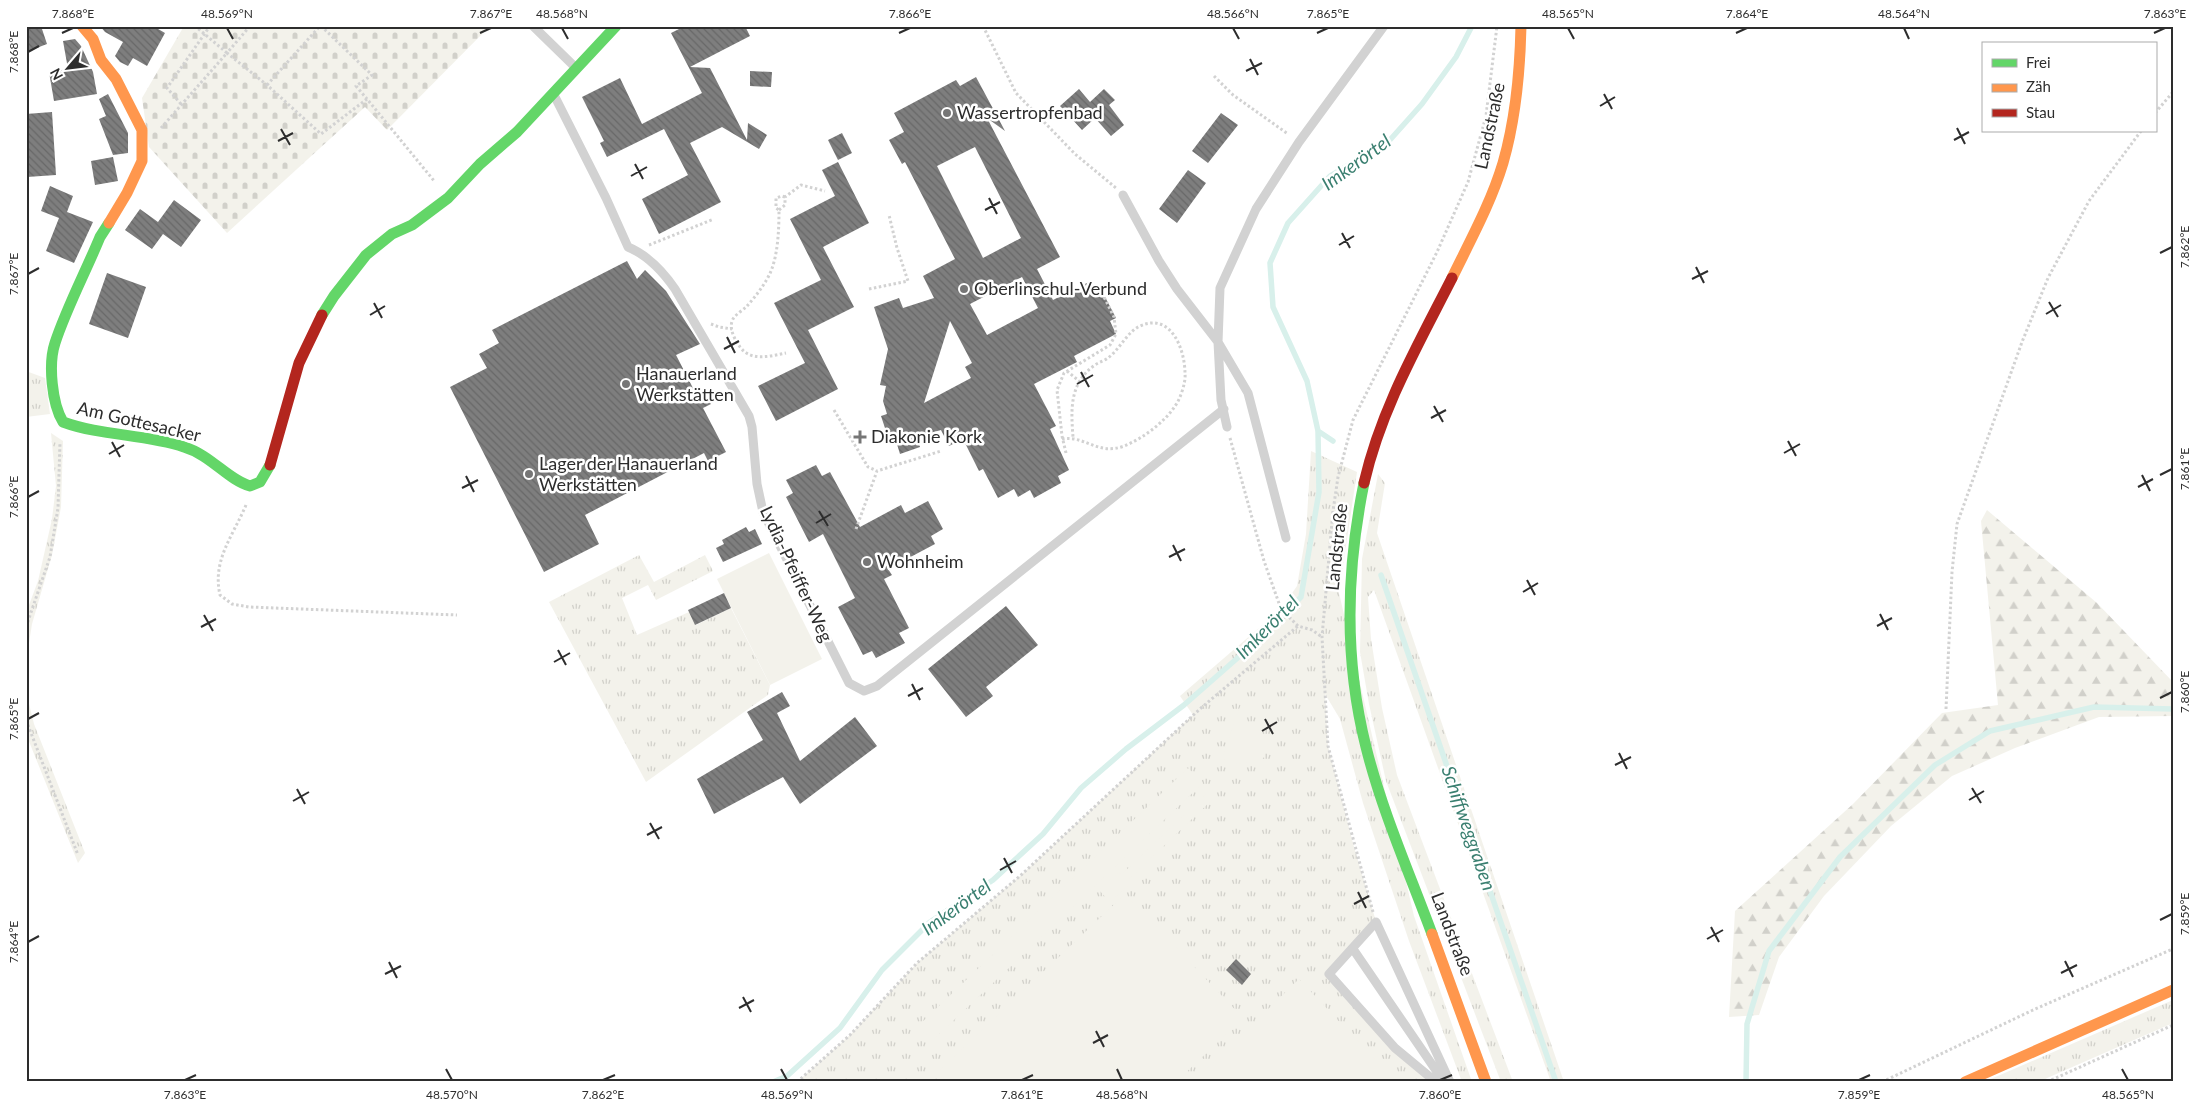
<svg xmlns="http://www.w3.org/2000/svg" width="2199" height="1108" viewBox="0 0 2199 1108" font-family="Lato,sans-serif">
	<defs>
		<pattern id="grass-tufts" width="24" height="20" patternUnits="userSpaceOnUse" patternTransform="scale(1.25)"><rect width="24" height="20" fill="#f3f2eb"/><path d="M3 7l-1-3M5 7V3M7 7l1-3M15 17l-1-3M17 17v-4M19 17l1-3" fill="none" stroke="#d1d0ca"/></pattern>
		<pattern id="forest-firs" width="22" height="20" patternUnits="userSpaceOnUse" patternTransform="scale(1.25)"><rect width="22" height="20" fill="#f3f2eb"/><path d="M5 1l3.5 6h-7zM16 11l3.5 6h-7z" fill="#d1d0ca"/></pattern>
		<pattern id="cemetery-stones" width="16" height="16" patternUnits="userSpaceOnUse" patternTransform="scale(1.25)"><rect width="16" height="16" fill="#f3f2eb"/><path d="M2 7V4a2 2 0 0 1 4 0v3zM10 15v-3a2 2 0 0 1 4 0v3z" fill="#d1d0ca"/></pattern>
		<pattern id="building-back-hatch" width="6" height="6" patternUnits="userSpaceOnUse" patternTransform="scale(1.25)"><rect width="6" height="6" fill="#7e7e7e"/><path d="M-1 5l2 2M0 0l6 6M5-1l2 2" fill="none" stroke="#686868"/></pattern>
	</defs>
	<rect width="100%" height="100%" fill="#fff"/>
	<path fill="url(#grass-tufts)" d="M 26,371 L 45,378 L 50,414 L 26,417 Z
		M 51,433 L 63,441 L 61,507 L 52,555 L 32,624 L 26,662 L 26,613 L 38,581 L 52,519 L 56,486 Z
		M 1311,451 L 1357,472 L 1339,593 L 1414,916 L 1472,1082 L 1462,1082 L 1409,941 L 1363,803 L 1340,719 L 1325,694 L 1328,746 L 1354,847 L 1375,918 L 1330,974 L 1432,1082 L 797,1082 L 850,1035 L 917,963 L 1020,876 L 1193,715 L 1180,696 L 1281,609 L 1297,586 L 1306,534 Z
		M 1378,474 L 1385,483 L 1377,533 L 1564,1082 L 1551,1082 L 1374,590 L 1368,597 L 1371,639 L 1382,708 L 1397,775 L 1513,1082 L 1501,1082 L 1386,781 L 1369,704 L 1360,652 L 1362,559 Z
		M 639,555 L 654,582 L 705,555 L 713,571 L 656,600 L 648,585 L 622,598 L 637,635 L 689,612 L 696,625 L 731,608 L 770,685 L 768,695 L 646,782 L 549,602 Z
		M 26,692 L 34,724 L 85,853 L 78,863 L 26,734 Z
		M 2173,1000 L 2173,1023 L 2038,1082 L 1984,1082 Z"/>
	<path fill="url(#forest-firs)" d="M 1987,510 L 2097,603 L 2173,682 L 2173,716 L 2099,717 L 2015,748 L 1952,776 L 1891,826 L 1824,896 L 1779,957 L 1759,1015 L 1729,1017 L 1735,911 L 1853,804 L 1942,713 L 1998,705 L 1981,521 Z"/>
	<path fill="url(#cemetery-stones)" d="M 184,26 L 490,26 L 387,130 L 365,107 L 227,233 L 149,147 L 142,98 Z"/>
	<path fill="#f3f2eb" d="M 769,553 L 822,659 L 770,685 L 717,579 Z
		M 1241,704 L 1245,707 L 1245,717 L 1265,757 C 1252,763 1233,767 1222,758 Z
		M 1188,768 L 1203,783 L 932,1041 L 918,1026 Z
		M 1208,792 L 1214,798 L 1127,881 L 1129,885 L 1110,902 L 1099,890 L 1119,872 L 1121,875 Z
		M 1125,894 L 1243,1018 L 1176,1082 L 947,1082 L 938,1072 Z
		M 1299,979 L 1396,1082 L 1193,1082 Z"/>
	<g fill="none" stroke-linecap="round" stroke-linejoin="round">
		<path stroke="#d8f0eb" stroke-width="5.5" d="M 1318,431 L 1333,441
			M 1381,575 L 1556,1082
			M 773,1082 L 787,1076 L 840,1028 L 882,970 L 930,922 L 993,880 L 1043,834 L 1081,788 L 1126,749 L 1184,705 L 1258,640 L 1301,597 L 1319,492 L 1318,431 L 1307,381 L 1273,307 L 1270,263 L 1288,223 L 1330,176 L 1389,141 L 1422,104 L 1456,57 L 1472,26
			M 1746,1082 L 1747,1024 L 1769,951 L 1840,857 L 1935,765 L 1990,731 L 2094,707 L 2173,709"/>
	</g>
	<path fill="url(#building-back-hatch)" fill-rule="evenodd" d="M 26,26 L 41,26 L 47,44 L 26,52 Z
		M 100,26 L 153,26 L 165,33 L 147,66 L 133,58 L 128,66 L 120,62 L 115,56 L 123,42 L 105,32 Z
		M 685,26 L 745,26 L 750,36 L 690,67 L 710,68 L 747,140 L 748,123 L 767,135 L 759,149 L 722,127 L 690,143 L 721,202 L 659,234 L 642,199 L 688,175 L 664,129 L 607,157 L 600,143 L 604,141 L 582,97 L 620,78 L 642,124 L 702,93 L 671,33 Z
		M 75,39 L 81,46 L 93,72 L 97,94 L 54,101 L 49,72 L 68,69 L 63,41 Z
		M 750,71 L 772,72 L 771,87 L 750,86 Z
		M 976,77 L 1005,131 L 987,118 L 1060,257 L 1037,269 L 1053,300 L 1089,282 L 1096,295 L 1102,291 L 1116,318 L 1110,321 L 1116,334 L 1074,356 L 1077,362 L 1034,384 L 1056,426 L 1050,429 L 1069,470 L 1058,476 L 1061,483 L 1034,498 L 1030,490 L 1018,497 L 1014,489 L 998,498 L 983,469 L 979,471 L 963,439 L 949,446 L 941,430 L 917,437 L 920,447 L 900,454 L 896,441 L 890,443 L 881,416 L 887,414 L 883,401 L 886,386 L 880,385 L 888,349 L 874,307 L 899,298 L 903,308 L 934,298 L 923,276 L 955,259 L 905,162 L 902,164 L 889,140 L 904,132 L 894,113 L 956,80 L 960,86 ZM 975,147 L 1021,238 L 983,258 L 937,166 ZM 1022,277 L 1038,308 L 987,335 L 970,304 ZM 950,321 L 972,363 L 965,367 L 971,378 L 924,403 Z
		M 1079,89 L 1090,102 L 1104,89 L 1115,100 L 1109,105 L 1124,125 L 1111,136 L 1095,118 L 1082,130 L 1060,106 Z
		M 108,94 L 128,133 L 128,153 L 113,155 L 99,119 L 106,116 L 99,99 Z
		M 52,112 L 56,175 L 27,177 L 26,114 Z
		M 1221,113 L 1238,125 L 1208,163 L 1192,151 Z
		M 842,133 L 852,153 L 838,160 L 828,140 Z
		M 113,157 L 118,181 L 95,185 L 91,161 Z
		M 838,162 L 869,223 L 823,247 L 854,307 L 808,330 L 838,389 L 776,421 L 758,386 L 805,363 L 774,303 L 821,280 L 790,219 L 835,196 L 822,170 Z
		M 1188,170 L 1206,183 L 1177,223 L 1159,209 Z
		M 50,186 L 73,196 L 67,212 L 93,222 L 74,263 L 46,251 L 59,218 L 41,211 Z
		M 174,200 L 201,220 L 181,247 L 163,234 L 152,249 L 125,230 L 140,209 L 158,222 Z
		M 627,261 L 637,279 L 645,270 L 666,291 L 700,344 L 676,355 L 696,394 L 704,390 L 711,404 L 703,408 L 726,452 L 708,461 L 704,453 L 585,515 L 599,544 L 544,572 L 450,387 L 487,368 L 479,354 L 499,343 L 492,330 Z
		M 107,273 L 146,287 L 128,338 L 89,324 Z
		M 816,465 L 822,476 L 830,472 L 860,527 L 901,505 L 905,513 L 928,501 L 943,529 L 931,536 L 935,544 L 888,569 L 892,575 L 884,579 L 909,628 L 899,633 L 905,643 L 876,658 L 872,651 L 863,655 L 838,607 L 855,598 L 823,534 L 809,542 L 786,497 L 793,493 L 786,480 Z
		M 746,527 L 749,532 L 755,529 L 762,544 L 723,562 L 716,548 L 724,544 L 722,540 Z
		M 724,593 L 731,608 L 695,625 L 688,610 Z
		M 1006,606 L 1038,645 L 986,687 L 993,696 L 966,717 L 928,669 Z
		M 782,692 L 790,706 L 777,713 L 800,761 L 855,717 L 877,746 L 800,804 L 783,777 L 714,814 L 697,779 L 763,740 L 747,712 Z
		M 1236,959 L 1251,974 L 1242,985 L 1226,970 Z"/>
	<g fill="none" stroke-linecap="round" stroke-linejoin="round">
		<path stroke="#d2d2d2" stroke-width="3" stroke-dasharray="2.5 2.5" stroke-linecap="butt" d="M 250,26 L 227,53 L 267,85 L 321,134 L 367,99 L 435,182
			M 321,26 L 372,75 L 356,86 L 367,99
			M 983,26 L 1016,93 L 1075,154 L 1116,188
			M 1214,76 L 1233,95 L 1288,134
			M 267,85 L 320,26
			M 181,104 L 167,88 L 210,26
			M 2155,113 L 2173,92
			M 161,128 L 227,53 L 195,26
			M 785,197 L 782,196 L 776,198 L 776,208 L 779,210 C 779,229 778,254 771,271 C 766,283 756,296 747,306 C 743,310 736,314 733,319 C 728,328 735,340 740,347 C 751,362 770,356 786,353
			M 779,210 L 785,205 L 785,197 L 801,185 L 825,191
			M 649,245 L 714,219
			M 869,289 L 908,281 L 897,248 L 889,215
			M 711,324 L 719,327 L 732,329
			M 1067,371 L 1079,381
			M 834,410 L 868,467 L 877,471
			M 1230,438 L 1264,561 L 1281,609 L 1298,626 L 1312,630 L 1322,637
			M 1062,439 C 1085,435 1098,456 1124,446 C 1142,439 1165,422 1175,406 C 1180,400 1186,382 1185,374 C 1185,349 1171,312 1140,326 C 1127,332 1120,349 1108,358 C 1104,361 1099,362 1095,365 C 1069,383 1071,410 1073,437
			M 1066,453 L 1062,436 L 1057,390 L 1064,373 L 1110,345 L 1116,334 L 1114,317 L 1099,287
			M 246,505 C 233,536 212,560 220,595 L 232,604 L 249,607 L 457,615
			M 856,529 L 877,471 L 941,451
			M 26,627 L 50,557 L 58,508 L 60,442
			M 1946,709 L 1952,572 L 1957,524 L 2022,342 L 2048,278 L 2089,201 L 2141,131
			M 26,720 L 78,855
			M 1373,912 L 1328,746 L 1322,637 L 1333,511 L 1338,477 L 1353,420 L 1437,252 L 1468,182 L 1486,116 L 1497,26
			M 797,1082 L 850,1035 L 917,963 L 1020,876 L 1201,708 L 1298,626
			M 1882,1082 L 2033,1010 L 2173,949
			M 2047,1082 L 2173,1025"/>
		<path stroke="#d2d2d2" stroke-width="9" d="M 533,26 L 575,67
			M 554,95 L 606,198 L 628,247 C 647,255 664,273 675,289 L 749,416 L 752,427 L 757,484 L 763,512 L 849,683 L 864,691 L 877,686 L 1224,409
			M 1123,195 L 1159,261 L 1177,289 L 1218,342 L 1248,393 L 1286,538
			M 1227,427 L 1221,400 L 1218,342 L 1220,288 L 1256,209 L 1299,142 L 1384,26
			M 1353,949 L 1444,1082
			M 1436,1082 L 1395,1048 L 1329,974 L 1376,922 L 1450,1082"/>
		<path stroke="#63d668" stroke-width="11" d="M 109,223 L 100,237 C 86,271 66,309 55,343 C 48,364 52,404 63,422 C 101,436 145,434 184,447 C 211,455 228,480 250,486 L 260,482 L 270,465
			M 322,315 L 334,296 L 366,255 L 392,234 L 412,225 L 448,198 L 480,164 L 517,132 L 616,26
			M 1364,483 C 1346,571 1344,660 1366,747 C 1382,811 1409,872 1432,934"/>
		<path stroke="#ff974d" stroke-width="11" d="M 82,26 L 93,39 L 101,60 L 116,79 L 142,130 L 142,161 L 127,193 L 109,223
			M 1452,278 C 1470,241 1491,203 1503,163 C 1516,118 1520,72 1521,26
			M 1432,934 L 1486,1082
			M 1965,1082 L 2173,990"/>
		<path stroke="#b3261e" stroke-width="11" d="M 270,465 L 299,363 L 322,315
			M 1364,483 C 1381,409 1418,345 1452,278"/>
	</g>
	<path fill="none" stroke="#2d2d2d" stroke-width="2" d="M 227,28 L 233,39M 562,28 L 568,39M 1233,28 L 1239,39M 1568,28 L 1574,39M 1904,28 L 1909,39M 62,33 L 73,28M 480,33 L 491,28M 899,33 L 910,28M 1317,33 L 1328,28M 1736,33 L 1747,28M 2154,33 L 2165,28M 28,52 L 39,46M 1250,59 L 1258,75M 1246,71 L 1262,63M 1604,94 L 1612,109M 1600,106 L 1615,97M 1957,128 L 1965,144M 281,129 L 290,145M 1954,140 L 1969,132M 278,141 L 293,133M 635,164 L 643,179M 631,176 L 647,167M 989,198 L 997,214M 985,210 L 1000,202M 1342,233 L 1350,248M 1339,245 L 1354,236M 2160,253 L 2172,247M 1696,267 L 1704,283M 28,274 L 39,268M 1692,279 L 1708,271M 2049,302 L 2058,317M 374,303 L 382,318M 2046,314 L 2061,305M 370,315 L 385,306M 727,337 L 735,353M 724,349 L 739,341M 1081,372 L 1089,387M 1077,384 L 1093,375M 1434,406 L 1443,422M 1431,418 L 1446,410M 1788,441 L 1796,456M 112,442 L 120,457M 1784,453 L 1800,444M 109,454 L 124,445M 2142,475 L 2150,491M 2160,475 L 2172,469M 466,476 L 474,492M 2138,487 L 2153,479M 462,488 L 478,480M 28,497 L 39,491M 819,511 L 828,526M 816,523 L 831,514M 1173,545 L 1181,561M 1169,557 L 1185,549M 1527,580 L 1535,595M 1523,592 L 1538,583M 1880,614 L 1888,630M 204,615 L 213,631M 1877,626 L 1892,618M 201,627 L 216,619M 558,650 L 566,665M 554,662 L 570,653M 912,684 L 920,700M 908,696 L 923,688M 2160,698 L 2172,692M 28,719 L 39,713M 1265,719 L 1273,734M 1262,731 L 1277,722M 1619,753 L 1627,769M 1615,765 L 1631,757M 1972,788 L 1981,803M 297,789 L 305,804M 1969,800 L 1984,791M 293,801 L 309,792M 650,823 L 659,839M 647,835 L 662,827M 1004,858 L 1012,873M 1000,870 L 1016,861M 1358,892 L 1366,908M 1354,904 L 1369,896M 2160,920 L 2172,914M 1711,927 L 1719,942M 1707,939 L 1723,930M 28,942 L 39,936M 2065,961 L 2073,977M 389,962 L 397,978M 2061,973 L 2077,965M 385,974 L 401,966M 743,997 L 751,1012M 739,1008 L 754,1000M 1096,1031 L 1104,1047M 1093,1043 L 1108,1035M 446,1069 L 452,1080M 781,1069 L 787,1080M 1117,1069 L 1122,1080M 2122,1069 L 2128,1080M 185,1080 L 196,1075M 603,1080 L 615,1075M 1022,1080 L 1033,1075M 1440,1080 L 1452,1075M 1859,1080 L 1870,1075"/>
	<g fill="#767676" stroke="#fff" stroke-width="2">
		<circle cx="947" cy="113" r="5"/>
		<circle cx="964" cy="289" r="5"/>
		<circle cx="626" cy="384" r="5"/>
		<path d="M857.5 429.5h5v5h5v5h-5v5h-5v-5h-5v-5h5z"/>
		<circle cx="529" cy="474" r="5"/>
		<circle cx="867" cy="562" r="5"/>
	</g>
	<g text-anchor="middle" stroke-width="5" stroke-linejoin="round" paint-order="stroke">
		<g font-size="18" fill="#2d2d2d" stroke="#fff" text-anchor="start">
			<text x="957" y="119">Wassertropfenbad</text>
			<text x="974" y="295">Oberlinschul-Verbund</text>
			<text x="636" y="380">Hanauerland<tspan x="636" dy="21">Werkstätten</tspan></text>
			<text x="871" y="443">Diakonie Kork</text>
			<text x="539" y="470">Lager der Hanauerland<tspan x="539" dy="21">Werkstätten</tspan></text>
			<text x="877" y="568">Wohnheim</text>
		</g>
		<g font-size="18" fill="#2d2d2d" stroke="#fff">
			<text transform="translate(1490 126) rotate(-78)" y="6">Landstraße</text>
			<text transform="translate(139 422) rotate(13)" y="6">Am Gottesacker</text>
			<text transform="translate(1337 547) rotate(-84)" y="6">Landstraße</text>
			<text transform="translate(796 574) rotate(65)" y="6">Lydia-Pfeiffer-Weg</text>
			<text transform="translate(1452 934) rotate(69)" y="6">Landstraße</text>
		</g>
		<g font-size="19" font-style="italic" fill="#3a7f70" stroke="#fff">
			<text transform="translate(1356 162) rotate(-36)" y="7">Imkerörtel</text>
			<text transform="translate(1267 627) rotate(-45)" y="7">Imkerörtel</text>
			<text transform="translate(1469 828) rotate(71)" y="7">Schiffweggraben</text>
			<text transform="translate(956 907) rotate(-36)" y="7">Imkerörtel</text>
		</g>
	</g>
	<rect width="2199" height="1108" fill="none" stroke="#ffffff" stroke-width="55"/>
	<rect x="1982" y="42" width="175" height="90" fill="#ffffff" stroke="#ababab"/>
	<rect x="1992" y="59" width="25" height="8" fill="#63d668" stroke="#ababab"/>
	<text x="2026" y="68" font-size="15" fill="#2d2d2d">Frei</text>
	<rect x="1992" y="84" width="25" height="8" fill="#ff974d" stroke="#ababab"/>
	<text x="2026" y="92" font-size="15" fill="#2d2d2d">Zäh</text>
	<rect x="1992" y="109" width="25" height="8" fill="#b3261e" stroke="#ababab"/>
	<text x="2026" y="118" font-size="15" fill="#2d2d2d">Stau</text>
	<g transform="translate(68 68) rotate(242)" stroke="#ffffff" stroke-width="4" paint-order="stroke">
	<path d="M0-4L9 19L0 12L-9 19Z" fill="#2d2d2d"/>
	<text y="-8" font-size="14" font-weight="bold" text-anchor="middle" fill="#2d2d2d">N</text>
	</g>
	<rect x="28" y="28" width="2144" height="1052" fill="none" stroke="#2d2d2d" stroke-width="2"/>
	<g font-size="12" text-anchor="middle" fill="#2d2d2d">
		<text x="73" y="18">7.868°E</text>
		<text x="227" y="18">48.569°N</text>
		<text x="491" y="18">7.867°E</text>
		<text x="562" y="18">48.568°N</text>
		<text x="910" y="18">7.866°E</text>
		<text x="1233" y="18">48.566°N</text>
		<text x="1328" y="18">7.865°E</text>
		<text x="1568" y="18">48.565°N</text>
		<text x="1747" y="18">7.864°E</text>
		<text x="1904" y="18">48.564°N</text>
		<text x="2165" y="18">7.863°E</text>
		<text transform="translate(14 52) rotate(-90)" y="4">7.868°E</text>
		<text transform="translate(2185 247) rotate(-90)" y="4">7.862°E</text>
		<text transform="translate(14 274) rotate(-90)" y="4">7.867°E</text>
		<text transform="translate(2185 469) rotate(-90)" y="4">7.861°E</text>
		<text transform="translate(14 497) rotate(-90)" y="4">7.866°E</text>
		<text transform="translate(2185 692) rotate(-90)" y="4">7.860°E</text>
		<text transform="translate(14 719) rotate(-90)" y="4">7.865°E</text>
		<text transform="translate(2185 914) rotate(-90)" y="4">7.859°E</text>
		<text transform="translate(14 942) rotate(-90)" y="4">7.864°E</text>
		<text x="185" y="1099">7.863°E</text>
		<text x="452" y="1099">48.570°N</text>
		<text x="603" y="1099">7.862°E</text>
		<text x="787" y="1099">48.569°N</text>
		<text x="1022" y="1099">7.861°E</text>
		<text x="1122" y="1099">48.568°N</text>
		<text x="1440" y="1099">7.860°E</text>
		<text x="1859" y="1099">7.859°E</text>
		<text x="2128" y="1099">48.565°N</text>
	</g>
</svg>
